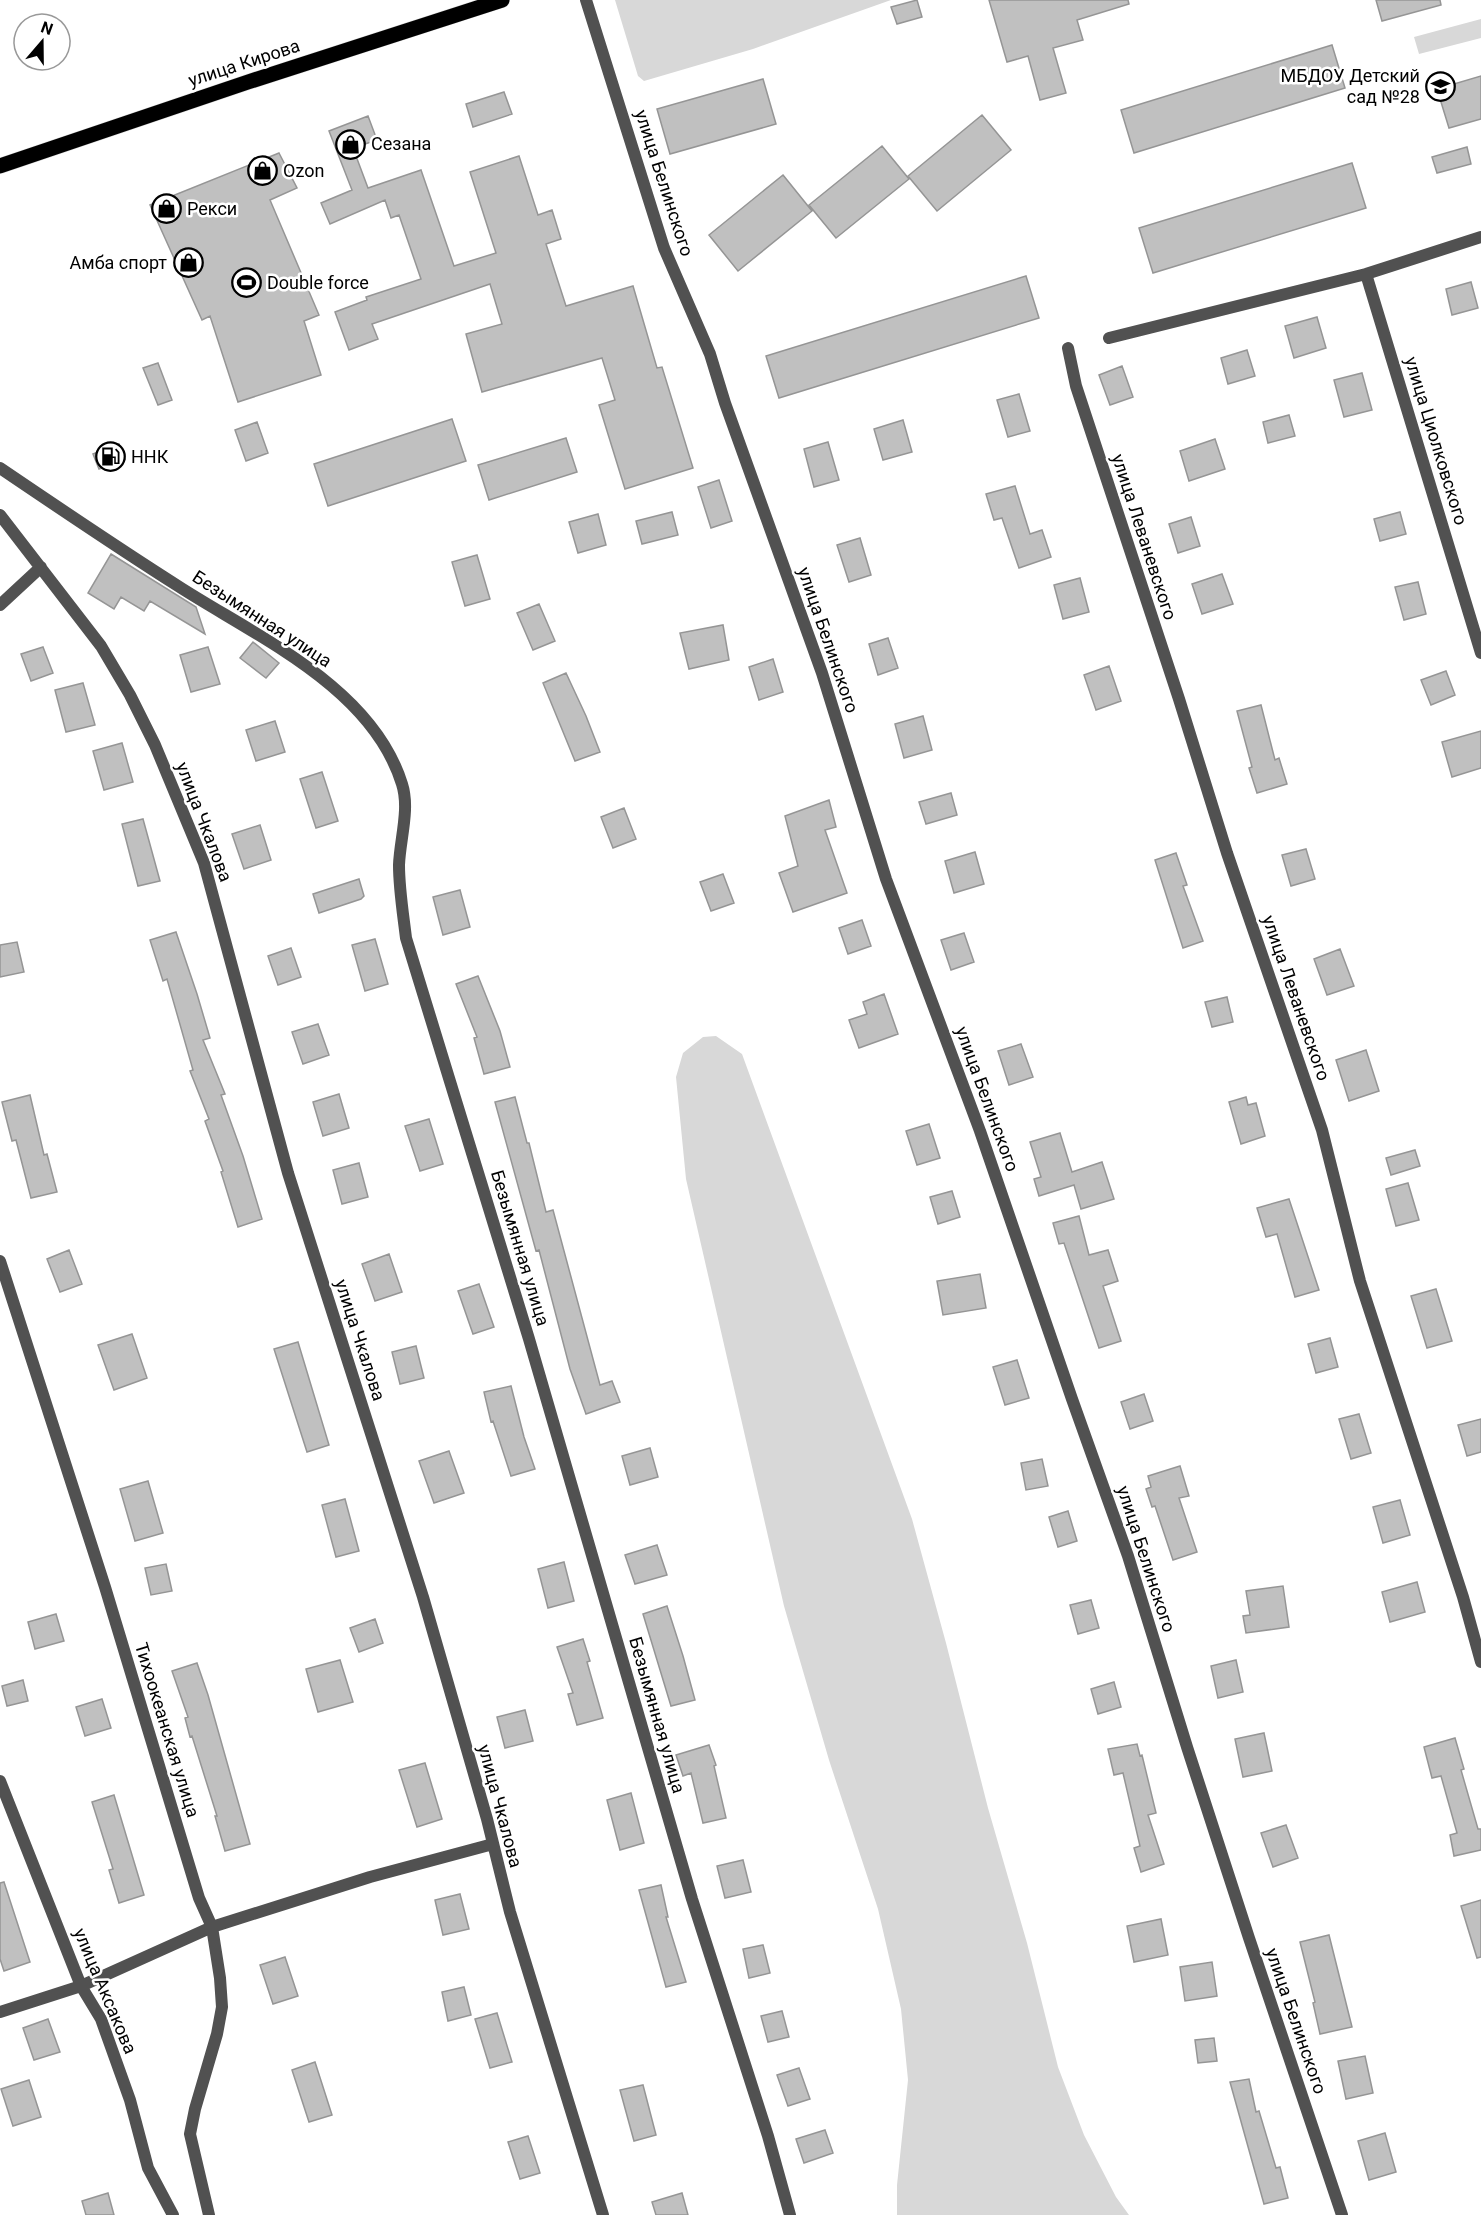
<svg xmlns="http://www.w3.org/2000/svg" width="1481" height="2215" viewBox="0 0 1481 2215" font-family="Roboto,sans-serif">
	<rect width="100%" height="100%" fill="#fff"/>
	<path fill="#d8d8d8" d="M 615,0 L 891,0 L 753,49 L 644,81 L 638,76 Z
		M 1481,19 L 1481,38 L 1419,54 L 1414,37 Z
		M 716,1036 L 742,1054 L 912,1519 L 946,1643 L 988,1808 L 1027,1943 L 1058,2067 L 1084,2135 L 1116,2197 L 1129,2215 L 897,2215 L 897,2185 L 908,2080 L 901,2009 L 878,1909 L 829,1760 L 784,1606 L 686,1179 L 676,1077 L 683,1053 L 703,1037 Z"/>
	<path fill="#c0c0c0" stroke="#959595" stroke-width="1.5" d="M 917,0 L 922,17 L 897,24 L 891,7 Z
		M 989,0 L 1128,0 L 1129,4 L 1077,20 L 1083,40 L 1053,48 L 1066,93 L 1040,100 L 1028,56 L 1007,62 Z
		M 1376,0 L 1440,0 L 1441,5 L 1382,21 Z
		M 1332,45 L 1345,88 L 1134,153 L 1121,110 Z
		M 1481,76 L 1481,119 L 1449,128 L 1437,89 Z
		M 763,79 L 776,124 L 670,154 L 657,109 Z
		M 504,92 L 512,114 L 473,127 L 466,104 Z
		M 982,115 L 1011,150 L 937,211 L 908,176 Z
		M 368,116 L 377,140 L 353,148 L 368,188 L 421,170 L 454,266 L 496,253 L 470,172 L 519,156 L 538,215 L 552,210 L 561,239 L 546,244 L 566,306 L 633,286 L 657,368 L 662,367 L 693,468 L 625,489 L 599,405 L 615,400 L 602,358 L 482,392 L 466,334 L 502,324 L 490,284 L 372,324 L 378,339 L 349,350 L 335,312 L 367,300 L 366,297 L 421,279 L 399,215 L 391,218 L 385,200 L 330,224 L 321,203 L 352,190 L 329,131 Z
		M 882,146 L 909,179 L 836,238 L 809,205 Z
		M 1467,147 L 1471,164 L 1437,173 L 1432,157 Z
		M 279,153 L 297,188 L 270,200 L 319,315 L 304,321 L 321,375 L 238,402 L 210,316 L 202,320 L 150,205 Z
		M 1352,163 L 1366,208 L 1153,273 L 1139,228 Z
		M 783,175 L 812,211 L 738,271 L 709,235 Z
		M 1026,276 L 1039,318 L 779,398 L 766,356 Z
		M 1471,282 L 1478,308 L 1452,315 L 1446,289 Z
		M 1317,317 L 1326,348 L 1294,358 L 1285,326 Z
		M 1247,350 L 1255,376 L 1228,384 L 1221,358 Z
		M 158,363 L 172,400 L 158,405 L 143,368 Z
		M 1122,366 L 1133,397 L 1110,405 L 1099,375 Z
		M 1362,373 L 1372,410 L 1344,417 L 1334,380 Z
		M 1019,394 L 1030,431 L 1008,437 L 997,400 Z
		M 1289,415 L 1295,436 L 1268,443 L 1263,422 Z
		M 452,419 L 466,461 L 328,506 L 314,464 Z
		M 903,420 L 912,452 L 883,460 L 874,429 Z
		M 257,422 L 268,453 L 246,461 L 235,430 Z
		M 566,438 L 577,472 L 489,500 L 478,465 Z
		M 1215,439 L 1225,469 L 1189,481 L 1180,451 Z
		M 828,442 L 839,480 L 814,487 L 804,449 Z
		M 119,444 L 125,459 L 99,469 L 93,454 Z
		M 719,480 L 732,521 L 711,528 L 698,487 Z
		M 1015,486 L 1030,534 L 1042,530 L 1051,557 L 1019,568 L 1002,518 L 994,520 L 986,494 Z
		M 672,512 L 678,535 L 642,544 L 636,521 Z
		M 1400,512 L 1406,534 L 1380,541 L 1374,519 Z
		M 598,514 L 606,545 L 578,553 L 569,522 Z
		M 1191,517 L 1200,546 L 1178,553 L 1169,524 Z
		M 860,538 L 871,575 L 849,582 L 837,545 Z
		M 111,554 L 196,607 L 205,634 L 150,601 L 144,611 L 121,597 L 114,609 L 88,593 Z
		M 477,555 L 490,599 L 465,606 L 452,562 Z
		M 1222,574 L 1233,604 L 1202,614 L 1192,584 Z
		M 1080,578 L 1089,612 L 1063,619 L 1054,585 Z
		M 1418,582 L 1426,614 L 1404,620 L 1395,587 Z
		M 539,604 L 555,641 L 533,650 L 517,613 Z
		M 723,625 L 729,660 L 689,669 L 680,633 Z
		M 888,638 L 898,668 L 878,675 L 869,644 Z
		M 253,642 L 279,663 L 266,678 L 240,658 Z
		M 43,647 L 53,673 L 31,681 L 21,654 Z
		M 208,647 L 220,684 L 191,692 L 180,655 Z
		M 773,659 L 783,692 L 759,700 L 749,667 Z
		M 1109,666 L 1121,701 L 1096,710 L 1084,675 Z
		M 1446,671 L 1455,695 L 1431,705 L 1421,680 Z
		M 566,673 L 586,716 L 600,752 L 575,761 L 543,683 Z
		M 83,683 L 95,725 L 66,732 L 55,690 Z
		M 1261,705 L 1275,760 L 1279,758 L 1287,784 L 1257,793 L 1249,768 L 1252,767 L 1237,711 Z
		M 923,716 L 932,750 L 904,758 L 895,724 Z
		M 275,721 L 285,752 L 256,761 L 246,730 Z
		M 1481,731 L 1481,768 L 1452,777 L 1442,742 Z
		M 122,743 L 133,782 L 104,790 L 93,751 Z
		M 322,772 L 338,821 L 316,828 L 300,779 Z
		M 951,793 L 957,815 L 926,824 L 919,802 Z
		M 829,800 L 836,827 L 825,830 L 847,893 L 793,912 L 779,873 L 798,866 L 785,816 Z
		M 624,808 L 636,839 L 613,848 L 601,817 Z
		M 143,819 L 160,881 L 138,886 L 122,824 Z
		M 260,825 L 271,860 L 244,869 L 232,834 Z
		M 1306,849 L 1315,879 L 1291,886 L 1282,855 Z
		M 975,852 L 984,884 L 954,893 L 945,861 Z
		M 1176,853 L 1187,885 L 1183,886 L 1203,941 L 1183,948 L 1155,860 Z
		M 723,874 L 734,903 L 711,911 L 700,882 Z
		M 359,879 L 364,896 L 361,899 L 319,913 L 313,894 Z
		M 460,890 L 470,927 L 443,935 L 433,897 Z
		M 862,920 L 871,946 L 848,954 L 839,928 Z
		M 176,932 L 197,994 L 210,1038 L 203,1040 L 225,1094 L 221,1095 L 243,1156 L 262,1219 L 238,1227 L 221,1172 L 223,1171 L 205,1121 L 209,1119 L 190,1071 L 193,1070 L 167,979 L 163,981 L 150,940 Z
		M 964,933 L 974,962 L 951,970 L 941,940 Z
		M 375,939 L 388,984 L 365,991 L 352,945 Z
		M 17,942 L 24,972 L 0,977 L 0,945 Z
		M 291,948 L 301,977 L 278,985 L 268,956 Z
		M 1340,949 L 1354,986 L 1327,995 L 1314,959 Z
		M 478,976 L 500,1031 L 510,1067 L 484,1074 L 474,1038 L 477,1037 L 456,984 Z
		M 884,994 L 898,1034 L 859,1048 L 849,1020 L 867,1014 L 863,1002 Z
		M 1227,997 L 1233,1022 L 1212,1027 L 1205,1002 Z
		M 318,1024 L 329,1055 L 303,1064 L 292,1032 Z
		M 1021,1044 L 1033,1077 L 1009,1085 L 998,1051 Z
		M 1366,1050 L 1379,1091 L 1349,1101 L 1336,1060 Z
		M 339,1094 L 349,1128 L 323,1136 L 313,1102 Z
		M 30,1095 L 44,1155 L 47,1154 L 57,1192 L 31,1198 L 16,1140 L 12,1141 L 2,1102 Z
		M 515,1097 L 527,1143 L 529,1143 L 546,1212 L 553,1210 L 600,1385 L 612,1381 L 620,1402 L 586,1414 L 570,1369 L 539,1250 L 536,1251 L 495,1102 Z
		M 1246,1097 L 1248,1105 L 1256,1103 L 1265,1136 L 1241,1144 L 1229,1102 Z
		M 429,1119 L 443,1164 L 420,1171 L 405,1126 Z
		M 929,1124 L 940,1158 L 917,1165 L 906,1131 Z
		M 1060,1133 L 1072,1172 L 1102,1162 L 1114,1199 L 1081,1209 L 1074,1185 L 1039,1196 L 1034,1179 L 1041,1177 L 1030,1142 Z
		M 1415,1150 L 1420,1166 L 1391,1175 L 1386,1158 Z
		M 359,1163 L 368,1197 L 342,1204 L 333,1170 Z
		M 1408,1183 L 1419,1220 L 1396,1226 L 1386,1189 Z
		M 952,1191 L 960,1217 L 938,1224 L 930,1197 Z
		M 1289,1199 L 1319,1290 L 1295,1297 L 1277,1234 L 1266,1237 L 1257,1208 Z
		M 1079,1216 L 1089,1255 L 1108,1250 L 1118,1281 L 1103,1286 L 1121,1341 L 1099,1348 L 1064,1243 L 1059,1244 L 1053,1223 Z
		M 69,1250 L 82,1284 L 60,1292 L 47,1259 Z
		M 389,1254 L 402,1292 L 375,1301 L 362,1264 Z
		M 980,1274 L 986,1308 L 943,1315 L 937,1281 Z
		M 479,1284 L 494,1327 L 473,1334 L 458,1291 Z
		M 1436,1289 L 1452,1341 L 1427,1348 L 1411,1296 Z
		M 132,1334 L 147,1378 L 114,1390 L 98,1345 Z
		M 1330,1338 L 1338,1367 L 1316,1373 L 1308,1344 Z
		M 298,1342 L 329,1445 L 307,1452 L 274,1349 Z
		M 416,1346 L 424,1378 L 400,1384 L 392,1352 Z
		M 1017,1360 L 1029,1398 L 1005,1405 L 993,1367 Z
		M 511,1386 L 524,1437 L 535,1469 L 511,1476 L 493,1421 L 491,1422 L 484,1392 Z
		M 1144,1394 L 1153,1421 L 1130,1429 L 1121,1402 Z
		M 1359,1414 L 1371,1453 L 1351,1459 L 1339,1419 Z
		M 1481,1419 L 1481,1452 L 1467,1456 L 1458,1425 Z
		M 650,1448 L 658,1477 L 630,1485 L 622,1456 Z
		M 449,1451 L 464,1493 L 434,1503 L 419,1461 Z
		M 1042,1459 L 1048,1486 L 1026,1490 L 1021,1463 Z
		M 1180,1466 L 1189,1496 L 1179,1498 L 1197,1552 L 1173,1560 L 1155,1506 L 1152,1507 L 1146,1489 L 1151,1487 L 1148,1476 Z
		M 148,1481 L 163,1533 L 135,1541 L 120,1489 Z
		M 345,1499 L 359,1551 L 336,1557 L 322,1505 Z
		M 1400,1500 L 1410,1535 L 1383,1543 L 1373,1507 Z
		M 1068,1511 L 1077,1541 L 1058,1547 L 1049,1517 Z
		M 657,1545 L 667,1575 L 635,1584 L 625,1555 Z
		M 564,1562 L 574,1601 L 548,1608 L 538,1569 Z
		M 166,1564 L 172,1591 L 151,1595 L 145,1568 Z
		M 1417,1582 L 1425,1612 L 1390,1622 L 1382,1592 Z
		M 1283,1586 L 1289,1627 L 1246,1633 L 1243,1616 L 1250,1615 L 1246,1591 Z
		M 1091,1600 L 1099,1628 L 1078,1634 L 1070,1605 Z
		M 667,1606 L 683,1656 L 695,1700 L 671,1706 L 643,1614 Z
		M 56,1614 L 64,1641 L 35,1649 L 28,1622 Z
		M 375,1619 L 383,1643 L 359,1652 L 350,1628 Z
		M 583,1639 L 590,1661 L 587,1662 L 603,1718 L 577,1725 L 568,1694 L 573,1693 L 557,1647 Z
		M 340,1660 L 353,1702 L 318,1712 L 306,1669 Z
		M 1236,1660 L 1243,1692 L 1218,1698 L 1211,1666 Z
		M 197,1663 L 208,1695 L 250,1844 L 225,1851 L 215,1816 L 217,1816 L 192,1736 L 190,1737 L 185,1718 L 188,1717 L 172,1671 Z
		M 23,1680 L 28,1701 L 7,1706 L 2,1686 Z
		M 1114,1682 L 1121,1707 L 1098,1714 L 1091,1689 Z
		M 102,1699 L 111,1728 L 85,1736 L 76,1707 Z
		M 525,1710 L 533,1741 L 505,1748 L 497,1717 Z
		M 1264,1733 L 1272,1771 L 1243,1777 L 1235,1739 Z
		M 1455,1738 L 1464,1769 L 1461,1770 L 1478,1829 L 1481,1829 L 1481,1850 L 1454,1856 L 1450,1835 L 1457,1833 L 1441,1776 L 1432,1778 L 1424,1747 Z
		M 1137,1744 L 1140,1756 L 1142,1755 L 1156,1813 L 1148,1815 L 1164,1864 L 1141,1872 L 1134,1848 L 1140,1846 L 1123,1773 L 1114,1775 L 1108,1749 Z
		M 709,1745 L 716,1765 L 714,1766 L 726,1818 L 703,1823 L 691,1773 L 683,1776 L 676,1755 Z
		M 425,1763 L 442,1819 L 417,1827 L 399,1770 Z
		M 631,1793 L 644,1843 L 620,1850 L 607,1800 Z
		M 114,1795 L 144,1895 L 119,1903 L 109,1870 L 113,1869 L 92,1802 Z
		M 1286,1825 L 1298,1858 L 1273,1867 L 1261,1833 Z
		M 743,1860 L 751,1892 L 725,1898 L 717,1866 Z
		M 4,1882 L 30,1962 L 4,1971 L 0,1959 L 0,1883 Z
		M 661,1885 L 668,1917 L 666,1917 L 686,1982 L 666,1987 L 639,1890 Z
		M 460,1894 L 469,1929 L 443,1935 L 435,1900 Z
		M 1481,1900 L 1481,1957 L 1477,1958 L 1461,1906 Z
		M 1161,1919 L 1168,1955 L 1134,1962 L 1127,1926 Z
		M 1329,1935 L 1352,2027 L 1320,2034 L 1313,2003 L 1315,2002 L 1300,1942 Z
		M 763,1945 L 770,1973 L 749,1978 L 743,1949 Z
		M 285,1957 L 298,1996 L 273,2004 L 260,1965 Z
		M 1212,1962 L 1217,1996 L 1185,2001 L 1180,1967 Z
		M 464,1987 L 471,2015 L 448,2021 L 442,1992 Z
		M 782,2011 L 789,2037 L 768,2042 L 761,2016 Z
		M 497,2013 L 512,2062 L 490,2068 L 475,2019 Z
		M 48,2019 L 60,2052 L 34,2060 L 23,2028 Z
		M 1214,2038 L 1217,2061 L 1198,2063 L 1195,2040 Z
		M 1365,2056 L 1373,2093 L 1346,2099 L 1338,2061 Z
		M 315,2062 L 332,2115 L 309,2122 L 292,2070 Z
		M 799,2068 L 810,2099 L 788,2106 L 777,2075 Z
		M 1249,2079 L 1256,2112 L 1259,2111 L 1276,2168 L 1280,2167 L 1288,2198 L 1264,2204 L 1230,2082 Z
		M 29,2080 L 41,2117 L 13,2126 L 1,2089 Z
		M 643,2085 L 656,2135 L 634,2141 L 620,2090 Z
		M 825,2130 L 833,2153 L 804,2163 L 796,2139 Z
		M 1385,2133 L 1396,2172 L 1369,2180 L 1358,2141 Z
		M 528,2136 L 540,2173 L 520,2179 L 508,2142 Z
		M 108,2193 L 114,2215 L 86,2215 L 82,2201 Z
		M 682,2193 L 688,2215 L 656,2215 L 652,2202 Z"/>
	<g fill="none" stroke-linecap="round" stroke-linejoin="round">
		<defs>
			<path id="primary" d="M 0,166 L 248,82 L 502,0"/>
		</defs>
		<use href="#primary" stroke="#dbdbdb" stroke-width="16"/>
		<path stroke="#515151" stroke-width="12" d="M 586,0 L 664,248 L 710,354 L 725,403 L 822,673 L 886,879 L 980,1131 L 1072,1399 L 1128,1556 L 1187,1747 L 1249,1938 L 1342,2215
			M 1366,274 L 1481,653
			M 1109,338 L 1366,274 L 1481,237
			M 1068,348 L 1076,386 L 1179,699 L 1227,853 L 1322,1130 L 1360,1281 L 1463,1597 L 1481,1662
			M 0,468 C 59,508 118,548 178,586 C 257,637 372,687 402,784 C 410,809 400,839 399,865 C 399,889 403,913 406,938 L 529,1339 L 692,1899 L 768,2136 L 790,2215
			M 0,515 L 101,646 L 130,695 L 155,745 L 204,863 L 288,1173 L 423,1597 L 487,1819 L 510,1912 L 603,2215
			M 0,605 L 41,567
			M 0,1261 L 105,1587 L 199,1898 L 212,1927 L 220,1978 L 222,2007 L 217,2034 L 195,2109 L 190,2134 L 209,2215
			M 0,1781 L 81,1986 L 101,2019 L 130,2100 L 148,2168 L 173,2215
			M 0,2012 L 81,1986 L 212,1927 L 370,1877 L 493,1844"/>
		<use href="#primary" stroke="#000" stroke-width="15"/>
	</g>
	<defs>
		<symbol id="school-ring" viewBox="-11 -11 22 22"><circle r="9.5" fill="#fff" stroke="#000" stroke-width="1.5"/><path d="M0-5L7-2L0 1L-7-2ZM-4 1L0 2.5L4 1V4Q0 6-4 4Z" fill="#000"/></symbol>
		<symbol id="shop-ring" viewBox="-11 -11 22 22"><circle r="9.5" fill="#fff" stroke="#000" stroke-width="1.5"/><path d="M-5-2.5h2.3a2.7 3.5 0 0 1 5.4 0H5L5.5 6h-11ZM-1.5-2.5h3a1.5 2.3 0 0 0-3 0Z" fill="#000"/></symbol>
		<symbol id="stadium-ring" viewBox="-11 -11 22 22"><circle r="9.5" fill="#fff" stroke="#000" stroke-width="1.5"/><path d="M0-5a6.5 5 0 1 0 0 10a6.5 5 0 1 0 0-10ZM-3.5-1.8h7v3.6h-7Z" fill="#000"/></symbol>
		<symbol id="fuel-ring" viewBox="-11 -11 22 22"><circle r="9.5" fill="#fff" stroke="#000" stroke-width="1.5"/><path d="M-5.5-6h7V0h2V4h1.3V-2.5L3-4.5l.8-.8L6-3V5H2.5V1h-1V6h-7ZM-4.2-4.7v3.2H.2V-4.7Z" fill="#000"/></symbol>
	</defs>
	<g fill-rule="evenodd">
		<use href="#school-ring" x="1424" y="70" width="33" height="33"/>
		<use href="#shop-ring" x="334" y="128" width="33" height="33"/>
		<use href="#shop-ring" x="246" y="154" width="33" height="33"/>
		<use href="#shop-ring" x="150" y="192" width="33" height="33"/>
		<use href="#shop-ring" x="172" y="246" width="33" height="33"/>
		<use href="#stadium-ring" x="230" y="266" width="33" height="33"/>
		<use href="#fuel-ring" x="94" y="440" width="33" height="33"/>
	</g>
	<g text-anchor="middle" stroke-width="5" stroke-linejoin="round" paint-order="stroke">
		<g font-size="18" fill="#000" stroke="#fff">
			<text transform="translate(244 63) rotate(-18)" y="6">улица Кирова</text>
			<text transform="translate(664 183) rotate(72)" y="6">улица Белинского</text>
			<text transform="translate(1436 441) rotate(73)" y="6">улица Циолковского</text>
			<text transform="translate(1144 537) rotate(72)" y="6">улица Леваневского</text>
			<text transform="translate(262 619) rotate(33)" y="6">Безымянная улица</text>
			<text transform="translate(828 640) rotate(71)" y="6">улица Белинского</text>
			<text transform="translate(204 822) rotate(69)" y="6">улица Чкалова</text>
			<text transform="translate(1296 998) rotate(71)" y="6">улица Леваневского</text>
			<text transform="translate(987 1099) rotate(70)" y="6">улица Белинского</text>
			<text transform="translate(520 1248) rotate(73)" y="6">Безымянная улица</text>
			<text transform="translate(360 1340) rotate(72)" y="6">улица Чкалова</text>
			<text transform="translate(1146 1559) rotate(72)" y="6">улица Белинского</text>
			<text transform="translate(657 1715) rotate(74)" y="6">Безымянная улица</text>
			<text transform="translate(167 1730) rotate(73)" y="6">Тихоокеанская улица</text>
			<text transform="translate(500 1806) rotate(75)" y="6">улица Чкалова</text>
			<text transform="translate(105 1991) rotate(67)" y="6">улица Аксакова</text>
			<text transform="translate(1296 2021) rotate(71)" y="6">улица Белинского</text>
		</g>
		<g font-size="18" fill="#000" stroke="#fff" text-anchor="start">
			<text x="1420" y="82" text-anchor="end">МБДОУ Детский<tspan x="1420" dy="21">сад №28</tspan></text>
			<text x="371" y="150">Сезана</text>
			<text x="283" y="177">Ozon</text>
			<text x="187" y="215">Рекси</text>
			<text x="167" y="269" text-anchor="end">Амба спорт</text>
			<text x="267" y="289">Double force</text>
			<text x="131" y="463">ННК</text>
		</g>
	</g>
	<g transform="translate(42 42) rotate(20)"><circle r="28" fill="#ffffff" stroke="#999999" stroke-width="1.5"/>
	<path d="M0-4.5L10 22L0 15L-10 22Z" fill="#000000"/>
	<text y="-9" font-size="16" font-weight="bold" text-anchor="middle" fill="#000000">N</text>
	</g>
</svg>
